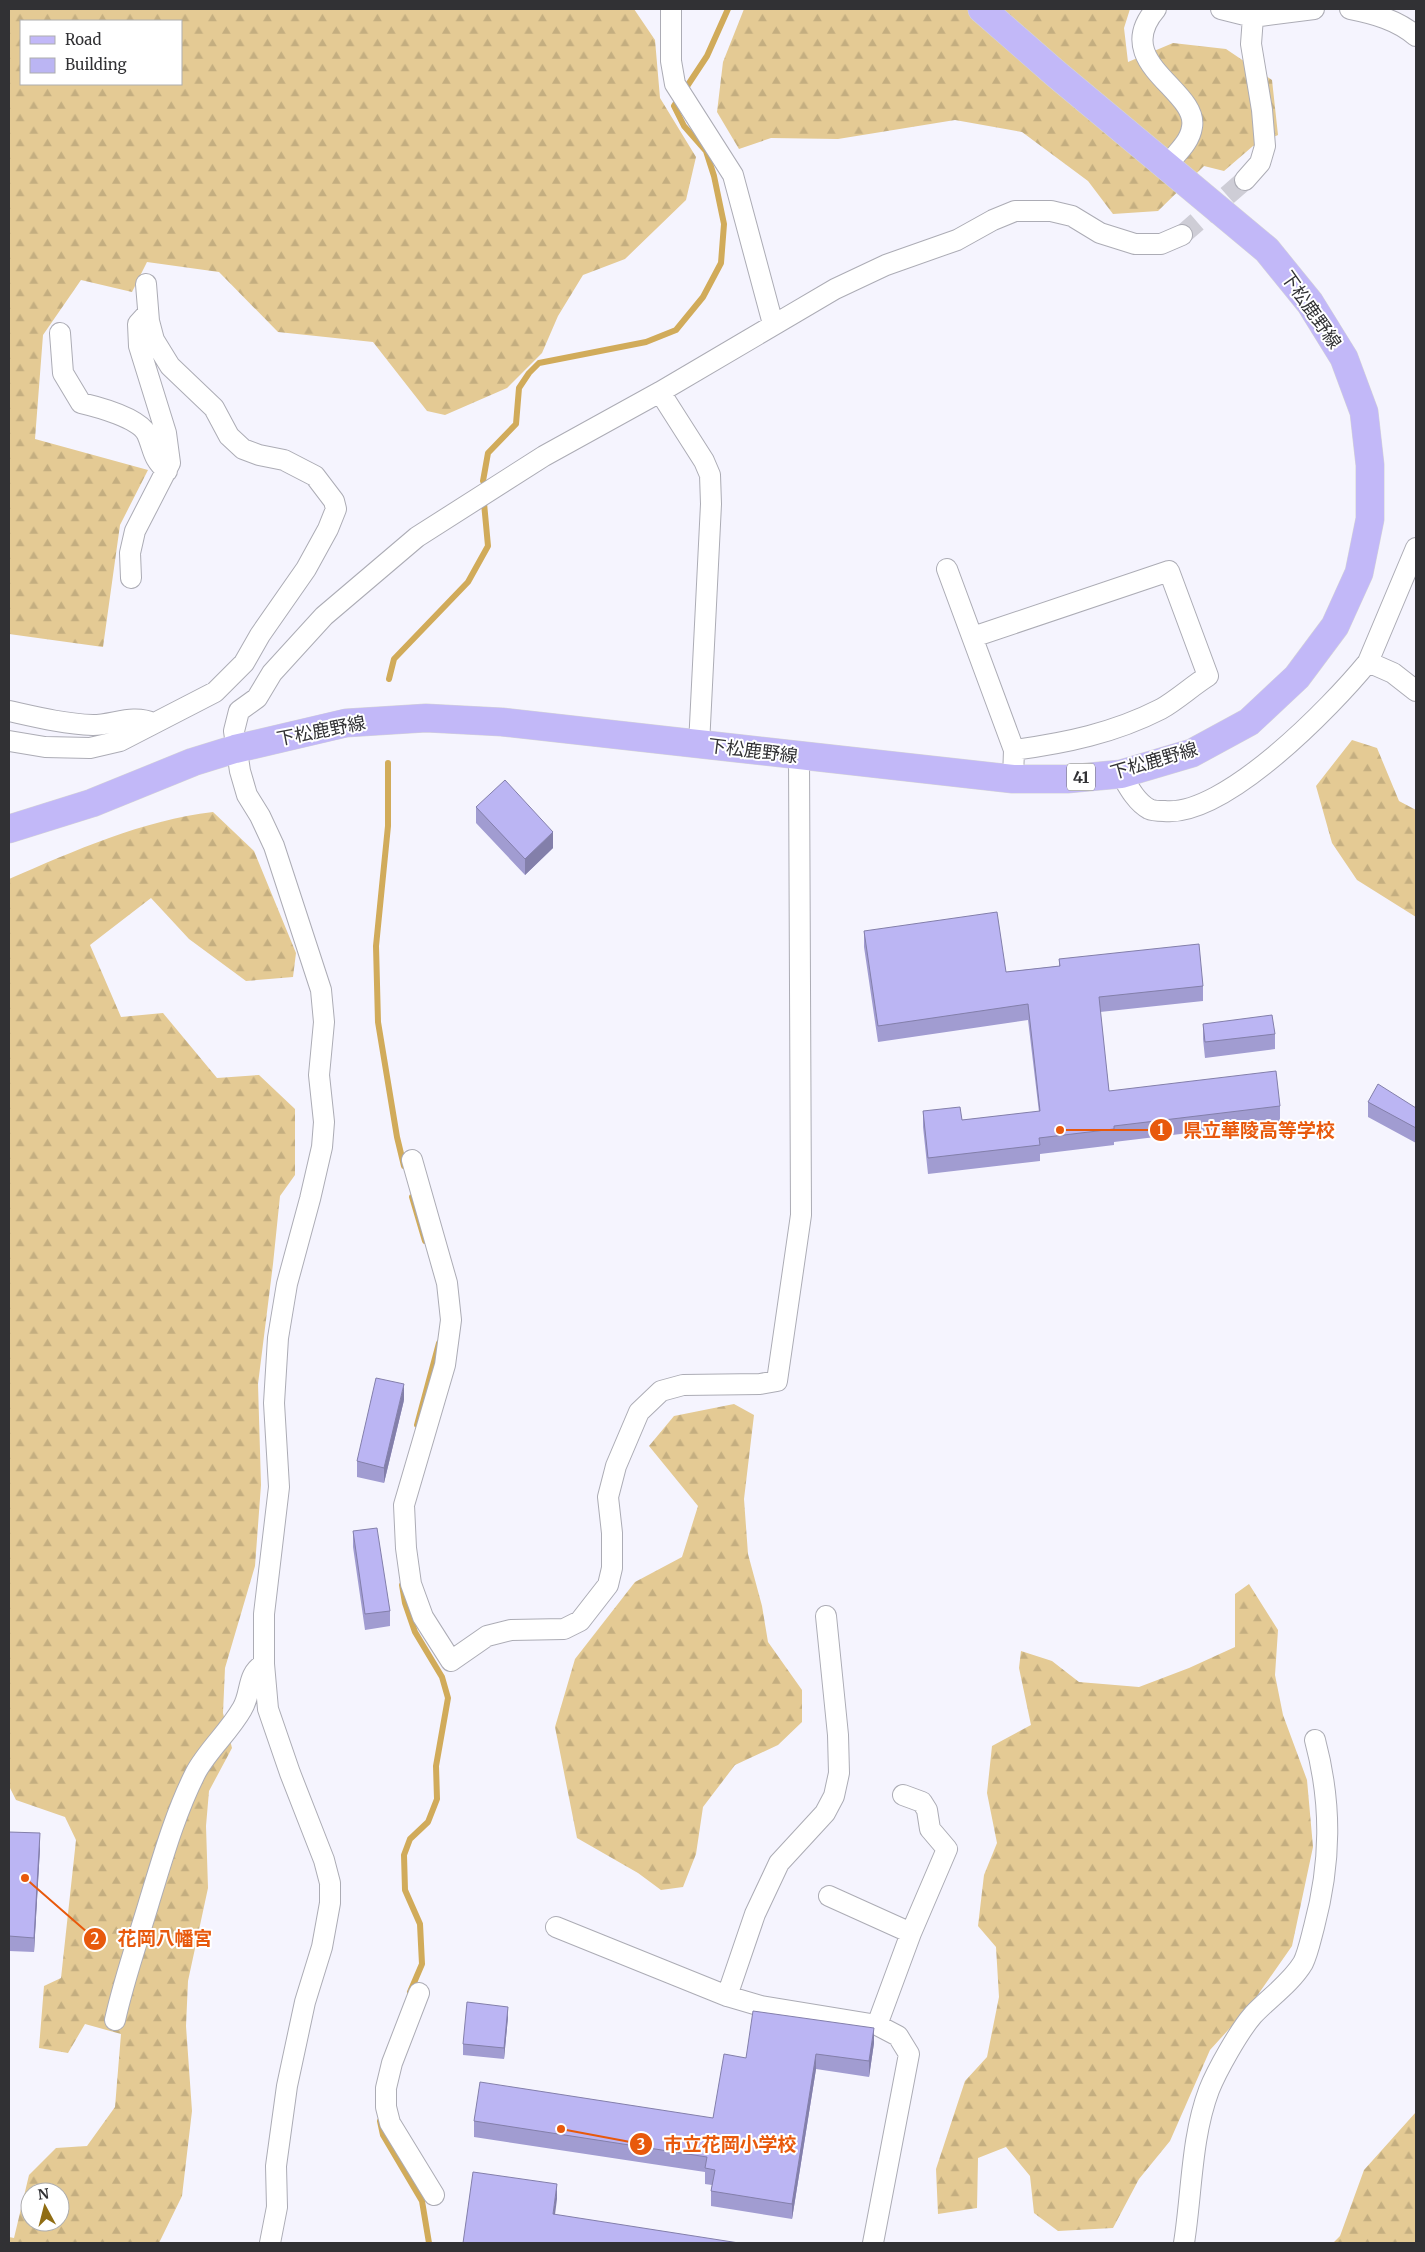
<svg xmlns="http://www.w3.org/2000/svg" width="1425" height="2252" viewBox="0 0 1425 2252" font-family="Merriweather,'Noto Sans JP',serif">
	<defs>
		<pattern id="forest-firs" width="22" height="20" patternUnits="userSpaceOnUse" patternTransform="scale(1.25)"><rect width="22" height="20" fill="#e4ca94"/><path d="M5 1l3.5 6h-7zM16 11l3.5 6h-7z" fill="#c4ae80"/></pattern>
	</defs>
	<rect width="100%" height="100%" fill="#f5f4fe"/>
	<path fill="url(#forest-firs)" fill-rule="evenodd" d="M 9,9 L 634,9 L 655,40 L 660,98 L 696,157 L 686,200 L 625,259 L 583,275 L 558,316 L 542,353 L 507,388 L 445,415 L 427,411 L 373,342 L 278,332 L 219,272 L 147,262 L 132,292 L 81,280 L 43,335 L 35,439 L 148,470 L 120,525 L 103,647 L 9,634 ZM 21,21 L 181,21 L 181,84 L 21,84 Z
		M 744,9 L 1130,9 L 1124,28 L 1128,62 L 1173,43 L 1226,49 L 1272,80 L 1278,135 L 1253,146 L 1224,171 L 1204,166 L 1158,211 L 1113,214 L 1088,181 L 1022,132 L 955,120 L 838,139 L 771,138 L 739,149 L 717,112 L 723,62 Z
		M 1352,740 L 1377,748 L 1399,801 L 1416,810 L 1416,917 L 1357,880 L 1332,843 L 1316,786 Z
		M 213,812 L 254,851 L 296,953 L 293,977 L 246,981 L 189,939 L 151,898 L 90,945 L 121,1017 L 163,1013 L 217,1078 L 259,1075 L 295,1109 L 295,1175 L 280,1196 L 273,1264 L 258,1384 L 261,1485 L 255,1566 L 225,1668 L 223,1713 L 232,1748 L 209,1791 L 206,1826 L 208,1888 L 188,1981 L 186,2026 L 192,2111 L 182,2196 L 159,2243 L 9,2243 L 9,2237 L 14,2238 L 29,2175 L 56,2148 L 87,2146 L 115,2107 L 121,2034 L 85,2024 L 68,2053 L 39,2048 L 44,1986 L 61,1978 L 76,1840 L 65,1817 L 16,1800 L 9,1786 L 9,879 C 74,851 143,820 213,812 ZM 30,2192 L 60,2192 L 60,2222 L 30,2222 Z
		M 734,1404 L 754,1415 L 744,1499 L 748,1554 L 762,1606 L 768,1642 L 802,1690 L 802,1722 L 778,1745 L 735,1765 L 703,1807 L 696,1854 L 683,1887 L 661,1890 L 638,1873 L 577,1838 L 555,1727 L 575,1659 L 635,1582 L 682,1557 L 698,1506 L 649,1446 L 674,1416 Z
		M 1249,1584 L 1278,1630 L 1275,1675 L 1283,1715 L 1307,1780 L 1313,1847 L 1292,1946 L 1250,2006 L 1210,2050 L 1170,2141 L 1139,2179 L 1113,2228 L 1058,2231 L 1034,2213 L 1030,2176 L 1006,2147 L 978,2158 L 977,2208 L 938,2214 L 936,2169 L 965,2081 L 987,2057 L 999,1997 L 996,1947 L 978,1926 L 984,1875 L 997,1843 L 987,1793 L 992,1746 L 1031,1725 L 1019,1668 L 1021,1651 L 1052,1661 L 1079,1682 L 1139,1687 L 1189,1668 L 1235,1647 L 1235,1594 Z
		M 1416,2108 L 1416,2243 L 1333,2243 L 1340,2236 L 1364,2170 L 1416,2112 Z"/>
	<g fill="none" stroke-linecap="round" stroke-linejoin="round">
		<path stroke="#d1ab5a" stroke-width="6" d="M 483,481 L 488,453 L 516,424 L 519,388 L 529,373 L 539,363 L 646,342 L 676,330 L 703,297 L 721,263 L 724,224 L 714,176 L 706,151 L 684,126 L 674,106 L 707,56 L 728,9
			M 389,679 L 394,659 L 468,582 L 488,546 L 484,503
			M 388,763 L 388,826 L 376,946 L 378,1022 L 397,1137 L 404,1166
			M 412,1197 L 425,1241
			M 417,1425 L 439,1343
			M 402,1585 L 405,1603 L 415,1632 L 442,1677 L 448,1698 L 436,1766 L 437,1799 L 428,1822 L 410,1839 L 404,1855 L 405,1890 L 420,1924 L 422,1964 L 410,1992
			M 380,2121 L 383,2135 L 422,2201 L 429,2243"/>
		<path stroke="#cecdd6" stroke-width="20" stroke-dasharray="20 10" stroke-linecap="butt" d="M 1182,235 L 1245,180"/>
		<defs>
			<path id="minor" d="M 671,9 L 671,61 L 675,84 L 733,175 L 773,324
				M 1156,9 C 1109,63 1199,90 1192,127 C 1190,142 1177,153 1167,165
				M 1221,9 L 1253,17 L 1314,9
				M 1350,9 C 1375,14 1397,20 1416,36
				M 1245,180 L 1260,163 L 1265,146 L 1262,110 L 1251,44 L 1253,17
				M 60,333 L 63,373 L 81,403 C 98,407 139,418 147,434 C 154,450 152,458 167,471
				M 660,392 L 704,461 L 710,475 L 711,504 L 699,745
				M 1416,548 L 1368,662 L 1393,673 L 1416,691
				M 947,569 L 1014,750 L 1013,779
				M 131,578 L 130,553 L 135,531 L 170,463 L 166,433 L 139,346 L 138,324 L 148,313
				M 973,637 L 1169,571 L 1208,676 C 1192,686 1177,700 1161,709 C 1114,733 1066,743 1014,750
				M 9,711 C 36,717 64,724 93,725 C 113,725 133,714 153,723
				M 9,741 L 45,747 L 90,748 L 120,741 L 215,692 L 244,663 L 260,635 L 306,569 L 328,529 L 336,509 L 334,501 L 315,476 L 284,460 L 259,455 L 243,449 L 229,436 L 214,408 L 170,366 L 154,340 L 149,321 L 146,284
				M 1121,774 C 1128,786 1136,802 1149,809 C 1153,811 1160,811 1164,811 C 1224,818 1332,706 1368,662
				M 412,1160 L 447,1283 L 451,1320 L 445,1365 L 404,1505 L 406,1548 L 411,1584 L 423,1617 L 451,1661 L 487,1636 L 511,1630 L 564,1629 L 580,1621 L 608,1585 L 612,1568 L 612,1533 L 608,1497 L 616,1466 L 639,1412 L 661,1391 L 683,1385 L 760,1384 L 777,1381 L 801,1215 L 799,756
				M 829,1896 L 911,1933
				M 556,1927 L 727,1996 L 761,2006 L 877,2025 L 898,2036 L 909,2054 L 873,2243
				M 419,1993 L 392,2063 L 386,2088 L 386,2107 L 390,2123 L 434,2195
				M 727,1996 L 755,1914 L 779,1863 L 825,1813 L 834,1796 L 839,1773 L 838,1735 L 826,1616
				M 115,2020 C 124,1979 138,1940 150,1899 C 163,1857 175,1814 195,1774 C 206,1752 229,1732 242,1709 C 252,1693 246,1674 264,1664
				M 877,2025 L 911,1933 L 947,1849 L 930,1829 L 927,1810 L 922,1802 L 903,1795
				M 270,2243 L 277,2207 L 276,2166 L 287,2086 L 305,2002 L 322,1947 L 330,1903 L 330,1883 L 324,1860 L 290,1773 L 268,1709 L 264,1664 L 264,1614 L 279,1487 L 274,1403 L 278,1338 L 287,1284 L 310,1199 L 322,1147 L 324,1122 L 319,1075 L 324,1022 L 321,990 L 274,846 L 260,816 L 247,795 L 240,771 L 234,731 L 239,711 L 257,698 L 272,673 L 324,616 L 417,537 L 544,456 L 660,392 L 835,289 L 886,265 L 957,240 L 993,220 L 1015,211 L 1051,211 L 1072,216 L 1100,233 L 1135,244 L 1161,244 L 1182,235
				M 1184,2243 C 1192,2193 1191,2138 1209,2090 C 1217,2070 1239,2031 1253,2015 C 1269,1998 1291,1983 1303,1963 C 1308,1953 1311,1938 1314,1927 C 1331,1863 1332,1804 1315,1740"/>
			<path id="primary" d="M 9,829 L 92,803 L 193,762 L 235,749 L 346,723 L 426,718 L 502,722 L 1013,779 L 1067,779 L 1121,774 L 1192,753 L 1249,722 L 1297,677 L 1335,626 L 1359,573 L 1370,519 L 1370,465 L 1364,412 L 1344,358 L 1310,303 L 1267,250 L 1055,73 L 982,9"/>
		</defs>
		<use href="#minor" stroke="#acacb5" stroke-width="22"/>
		<use href="#primary" stroke="#d6d6d6" stroke-width="29"/>
		<use href="#minor" stroke="#fff" stroke-width="20"/>
		<use href="#primary" stroke="#c2b8f8" stroke-width="28"/>
	</g>
	<path fill="#a19cd1" d="M 476,807 L 553,848 L 525,875 L 476,823 Z
		M 864,931 L 1006,972 L 1059,966 L 1059,959 L 1203,986 L 1203,1001 L 1100,1012 L 1109,1091 L 1280,1106 L 1280,1122 L 1114,1142 L 1114,1145 L 1040,1154 L 1040,1161 L 928,1174 L 923,1127 L 923,1111 L 962,1120 L 1039,1112 L 1028,1020 L 878,1042 L 864,947 Z
		M 1203,1024 L 1275,1034 L 1275,1049 L 1205,1058 L 1203,1039 Z
		M 1368,1102 L 1416,1108 L 1416,1143 L 1368,1117 Z
		M 404,1400 L 384,1483 L 357,1477 L 357,1461 Z
		M 353,1531 L 390,1611 L 390,1626 L 365,1630 L 353,1547 Z
		M 9,1832 L 40,1848 L 34,1952 L 9,1951 Z
		M 508,2017 L 504,2059 L 463,2055 L 463,2044 Z
		M 874,2043 L 869,2077 L 816,2069 L 792,2219 L 711,2206 L 711,2191 L 712,2185 L 705,2184 L 705,2172 L 474,2137 L 474,2121 L 713,2118 L 746,2058 Z"/>
	<path fill="#837faa" d="M 553,832 L 553,848 L 525,875 L 525,859 Z
		M 404,1384 L 404,1400 L 384,1483 L 384,1468 Z
		M 40,1833 L 40,1848 L 34,1952 L 34,1938 Z
		M 508,2007 L 508,2017 L 504,2059 L 504,2048 Z
		M 874,2028 L 874,2043 L 869,2077 L 869,2061 Z
		M 816,2054 L 816,2069 L 792,2219 L 792,2204 Z
		M 557,2184 L 557,2199 L 553,2230 L 553,2214 Z"/>
	<path fill="#bbb5f3" stroke="#837faa" d="M 505,780 L 553,832 L 525,859 L 476,807 Z
		M 997,912 L 1006,972 L 1060,966 L 1059,959 L 1199,944 L 1203,986 L 1099,997 L 1109,1091 L 1276,1071 L 1280,1106 L 1114,1126 L 1114,1129 L 1039,1138 L 1040,1145 L 928,1158 L 923,1111 L 960,1107 L 962,1120 L 1040,1111 L 1028,1004 L 878,1026 L 864,931 Z
		M 1272,1015 L 1275,1034 L 1205,1042 L 1203,1024 Z
		M 1378,1084 L 1416,1108 L 1416,1128 L 1368,1102 Z
		M 376,1378 L 404,1384 L 384,1468 L 357,1461 Z
		M 377,1528 L 390,1611 L 365,1614 L 353,1531 Z
		M 9,1832 L 40,1833 L 34,1938 L 9,1936 Z
		M 467,2002 L 508,2007 L 504,2048 L 463,2044 Z
		M 753,2011 L 874,2028 L 869,2061 L 816,2054 L 792,2204 L 711,2191 L 715,2170 L 705,2168 L 707,2157 L 474,2121 L 480,2082 L 713,2118 L 724,2054 L 746,2058 Z
		M 473,2172 L 557,2184 L 553,2214 L 739,2243 L 463,2243 Z"/>
	<g text-anchor="middle" stroke-width="4" stroke-linejoin="round" paint-order="stroke">
		<rect fill="#fff" stroke="#6f6f71" stroke-width="1" x="1067" y="763.5" width="28" height="27" rx="4"/>
		<g font-size="16" font-weight="bold" fill="#313134">
			<text x="1081" y="783">41</text>
		</g>
		<g font-size="18" fill="#313134" stroke="#fff">
			<text transform="translate(1311 310) rotate(55)" y="6">下松鹿野線</text>
			<text transform="translate(321 731) rotate(-11)" y="6">下松鹿野線</text>
			<text transform="translate(753 751) rotate(7)" y="6">下松鹿野線</text>
			<text transform="translate(1154 761) rotate(-16)" y="6">下松鹿野線</text>
		</g>
	</g>
	<path fill="none" stroke="#e8590c" stroke-width="2" d="M1060 1130L1161 1130M25 1878L95 1939M561 2129L641 2144"/>
	<g fill="#e8590c" stroke="#fff" stroke-width="2">
		<circle cx="1060" cy="1130" r="5"/>
		<circle cx="25" cy="1878" r="5"/>
		<circle cx="561" cy="2129" r="5"/>
		<circle cx="1161" cy="1130" r="12"/>
		<circle cx="95" cy="1939" r="12"/>
		<circle cx="641" cy="2144" r="12"/>
	</g>
	<g font-size="15" text-anchor="middle" font-weight="bold" fill="#fff">
		<text x="1161" y="1135">1</text>
		<text x="95" y="1944">2</text>
		<text x="641" y="2150">3</text>
	</g>
	<g font-size="19" text-anchor="middle" font-weight="bold" fill="#e8590c" stroke="#fff" stroke-width="4" stroke-linejoin="round" paint-order="stroke">
		<text x="1259" y="1137">県立華陵高等学校</text>
		<text x="165" y="1945">花岡八幡宮</text>
		<text x="730" y="2151">市立花岡小学校</text>
	</g>
	<rect width="1425" height="2252" fill="none" stroke="#313134" stroke-width="20"/>
	<rect x="20" y="20" width="162" height="65" fill="#ffffff" stroke="#adadae"/>
	<rect x="30" y="36" width="25" height="8" fill="#c2b8f8" stroke="#adadae"/>
	<text x="65" y="45" font-size="15" fill="#313134">Road</text>
	<rect x="30" y="58" width="25" height="15" fill="#bbb5f3" stroke="#adadae"/>
	<text x="65" y="70" font-size="15" fill="#313134">Building</text>
	<g transform="translate(45 2207) rotate(353)"><circle r="24" fill="#ffffff" stroke="#adadae"/>
	<path d="M0-4L9 19L0 12L-9 19Z" fill="#906d13"/>
	<text y="-8" font-size="14" font-weight="bold" text-anchor="middle" fill="#313134">N</text>
	</g>
</svg>
